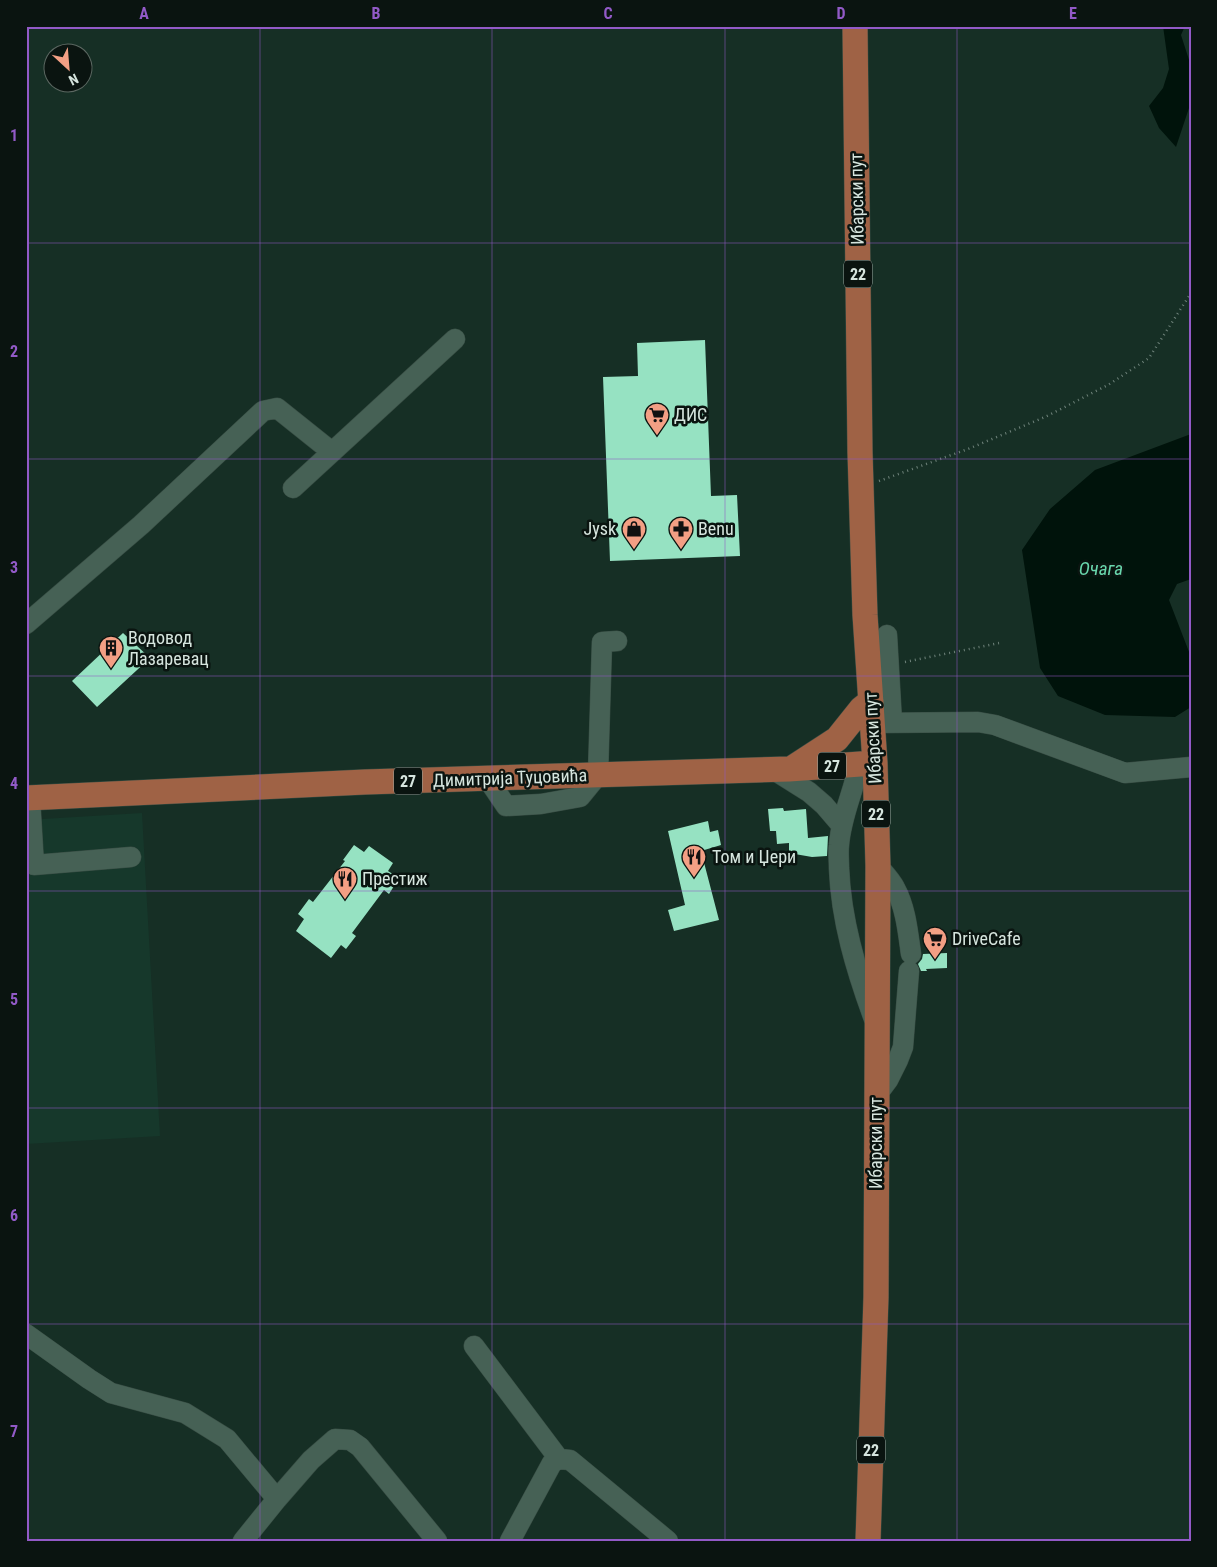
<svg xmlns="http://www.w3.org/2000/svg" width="1217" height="1567" viewBox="0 0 1217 1567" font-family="'Roboto Condensed',sans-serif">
	<rect width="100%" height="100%" fill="#162f25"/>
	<path fill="#16382b" d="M 142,813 L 160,1136 L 26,1144 L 26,820 Z"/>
	<path fill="#00130b" d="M 1163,26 L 1185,26 L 1181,35 L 1191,66 L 1191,102 L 1176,147 L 1159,128 L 1149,106 L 1163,88 L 1169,69 Z
		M 1191,434 L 1191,579 L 1177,584 L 1169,600 L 1191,657 L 1191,707 L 1175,717 L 1105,715 L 1058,696 L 1040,668 L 1022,550 L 1050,509 L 1095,470 Z"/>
	<path fill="#96e2c2" d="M 705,340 L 711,496 L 737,495 L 740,556 L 610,561 L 603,377 L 638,376 L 637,343 Z
		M 123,633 L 150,658 L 97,707 L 72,681 Z
		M 783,808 L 784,811 L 806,809 L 808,838 L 828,836 L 827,856 L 812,857 L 789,853 L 789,843 L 777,844 L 776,831 L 770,831 L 768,809 Z
		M 708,821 L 710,832 L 718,830 L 721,845 L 701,851 L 719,920 L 674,931 L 668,910 L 685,905 L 668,831 Z
		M 354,845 L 364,852 L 369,846 L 393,863 L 388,871 L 399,878 L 389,894 L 384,890 L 352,933 L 356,936 L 346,949 L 341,945 L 331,958 L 296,931 L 304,919 L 298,914 L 309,899 L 313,902 L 345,861 L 343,860 Z
		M 947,953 L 947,968 L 926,969 L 927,971 L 921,971 L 918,964 L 922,959 L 923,954 Z"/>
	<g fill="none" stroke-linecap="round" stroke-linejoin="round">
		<defs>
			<path id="minor" d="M 293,488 L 455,339
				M 26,624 L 141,525 L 263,411 L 277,408 L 332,452
				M 887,635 L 892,722
				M 872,723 L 978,722 L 995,725 L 1125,773 L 1191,767
				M 859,764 C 854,791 841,816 839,845 C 838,852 839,860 839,868 C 841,920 856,970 874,1019
				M 774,770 L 809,792 L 824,805 L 842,826
				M 487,778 L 506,806 L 541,804 L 580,797 L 598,775 L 602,642 L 617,641
				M 30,798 L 34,865 L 131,857
				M 878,866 C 884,873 891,880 895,888 C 906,908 908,933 911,954
				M 876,1096 L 888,1080 L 898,1060 L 903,1047 L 909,971
				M 26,1334 L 89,1379 L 111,1393 L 185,1413 L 227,1439 L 277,1499 L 311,1460 L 335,1439 L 350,1440 L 360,1447 L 437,1541
				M 474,1346 L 559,1459
				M 243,1541 L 277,1499
				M 510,1541 L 552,1463 L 559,1459 L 570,1460 L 668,1541"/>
			<path id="major" d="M 855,26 L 860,452 L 865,615 L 875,763 L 878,866 L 876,1297 L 868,1541
				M 794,767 L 837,739 L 861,709 L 871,701
				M 26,798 L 365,782 L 789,769 L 875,763"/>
		</defs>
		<use href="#minor" stroke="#384d44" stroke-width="21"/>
		<use href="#major" stroke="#384d44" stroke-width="26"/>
		<path stroke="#6f837b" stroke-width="2.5" stroke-dasharray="1 4" stroke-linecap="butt" d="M 879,481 L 968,449 L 1045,417 L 1108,385 L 1149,358 L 1191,293
			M 905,662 L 999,643"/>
		<use href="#minor" stroke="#466155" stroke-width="20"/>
		<use href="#major" stroke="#9f6245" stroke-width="25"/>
	</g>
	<path fill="none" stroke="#925ac7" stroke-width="1" stroke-opacity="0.55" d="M 260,26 L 260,1541M 492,26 L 492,1541M 725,26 L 725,1541M 957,26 L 957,1541M 26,243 L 1191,243M 26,459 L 1191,459M 26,676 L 1191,676M 26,891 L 1191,891M 26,1108 L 1191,1108M 26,1324 L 1191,1324"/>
	<defs>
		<symbol id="supermarket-pin" viewBox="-11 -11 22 30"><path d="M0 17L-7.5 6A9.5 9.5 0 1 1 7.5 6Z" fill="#f39f84" stroke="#0a1410"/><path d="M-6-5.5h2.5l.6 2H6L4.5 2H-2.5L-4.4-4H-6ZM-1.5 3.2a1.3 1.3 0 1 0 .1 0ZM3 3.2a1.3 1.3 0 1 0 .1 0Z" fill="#111"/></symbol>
		<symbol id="shop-pin" viewBox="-11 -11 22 30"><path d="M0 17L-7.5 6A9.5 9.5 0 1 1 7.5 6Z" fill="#f39f84" stroke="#0a1410"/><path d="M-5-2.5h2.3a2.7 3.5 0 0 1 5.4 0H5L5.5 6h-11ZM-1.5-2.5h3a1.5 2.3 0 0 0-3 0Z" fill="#111"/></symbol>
		<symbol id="pharmacy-pin" viewBox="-11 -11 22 30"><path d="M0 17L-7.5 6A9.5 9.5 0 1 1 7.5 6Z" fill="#f39f84" stroke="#0a1410"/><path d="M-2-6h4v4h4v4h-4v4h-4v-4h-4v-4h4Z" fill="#111"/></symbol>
		<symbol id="building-pin" viewBox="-11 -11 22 30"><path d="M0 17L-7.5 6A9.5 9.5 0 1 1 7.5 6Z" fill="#f39f84" stroke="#0a1410"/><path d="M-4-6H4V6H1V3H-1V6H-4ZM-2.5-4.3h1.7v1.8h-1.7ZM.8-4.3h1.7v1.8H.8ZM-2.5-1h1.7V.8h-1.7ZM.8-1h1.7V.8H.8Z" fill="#111"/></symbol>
		<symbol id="restaurant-pin" viewBox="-11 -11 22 30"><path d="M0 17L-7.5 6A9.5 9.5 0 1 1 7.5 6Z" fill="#f39f84" stroke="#0a1410"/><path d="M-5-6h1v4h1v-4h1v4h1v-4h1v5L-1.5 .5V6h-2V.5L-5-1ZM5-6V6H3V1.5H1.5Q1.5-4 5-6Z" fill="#111"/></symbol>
	</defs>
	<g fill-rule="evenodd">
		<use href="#supermarket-pin" x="643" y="401" width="28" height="38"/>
		<use href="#shop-pin" x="620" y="515" width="28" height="38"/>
		<use href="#pharmacy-pin" x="667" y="515" width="28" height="38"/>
		<use href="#building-pin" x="97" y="634" width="28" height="38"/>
		<use href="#restaurant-pin" x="680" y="843" width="28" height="38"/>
		<use href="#restaurant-pin" x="331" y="865" width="28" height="38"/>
		<use href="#supermarket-pin" x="921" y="925" width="28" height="38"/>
	</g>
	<g text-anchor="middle" stroke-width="5" stroke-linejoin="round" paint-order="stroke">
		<g fill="#0a1410" stroke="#99a6a0" stroke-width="1">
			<rect x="844" y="260.5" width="28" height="27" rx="4"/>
			<rect x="818" y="752.5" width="28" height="27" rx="4"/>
			<rect x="394" y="767.5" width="28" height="27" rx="4"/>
			<rect x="862" y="800.5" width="28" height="27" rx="4"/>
			<rect x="857" y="1436.5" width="28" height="27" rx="4"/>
		</g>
		<g font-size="16" font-weight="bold" fill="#d6e5de">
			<text x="858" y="280">22</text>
			<text x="832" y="772">27</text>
			<text x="408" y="787">27</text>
			<text x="876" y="820">22</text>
			<text x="871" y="1456">22</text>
		</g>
		<g font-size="18" fill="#d6e5de" stroke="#0a1410">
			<text transform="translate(857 199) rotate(-91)" y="6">Ибарски пут</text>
			<text transform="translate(873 738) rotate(-93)" y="6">Ибарски пут</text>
			<text transform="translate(510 778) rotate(-2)" y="6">Димитрија Туцовића</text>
			<text transform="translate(876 1143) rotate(-90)" y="6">Ибарски пут</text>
		</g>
		<g font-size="18" fill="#d6e5de" stroke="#0a1410" text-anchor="start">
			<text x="674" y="421">ДИС</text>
			<text x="616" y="535" text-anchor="end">Jysk</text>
			<text x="698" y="535">Benu</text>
			<text x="128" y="644">Водовод<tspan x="128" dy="21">Лазаревац</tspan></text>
			<text x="712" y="863">Том и Џери</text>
			<text x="362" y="885">Престиж</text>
			<text x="952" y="945">DriveCafe</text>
		</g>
		<g font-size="19" font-style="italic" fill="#69d7ad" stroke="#0a1410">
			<text x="1101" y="575">Очага</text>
		</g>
	</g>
	<rect width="1217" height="1567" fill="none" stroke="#0a1410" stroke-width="55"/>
	<g transform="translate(68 68) rotate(154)"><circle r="24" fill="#0a1410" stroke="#5c6862"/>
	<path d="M0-4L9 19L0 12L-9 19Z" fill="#f39f84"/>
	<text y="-8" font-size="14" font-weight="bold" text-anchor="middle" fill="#d6e5de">N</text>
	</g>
	<rect x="28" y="28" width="1162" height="1512" fill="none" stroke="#925ac7" stroke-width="2"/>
	<g font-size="16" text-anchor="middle" font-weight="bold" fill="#925ac7">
		<text x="144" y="19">A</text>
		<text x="376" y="19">B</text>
		<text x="608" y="19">C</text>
		<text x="841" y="19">D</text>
		<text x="1073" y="19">E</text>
		<text x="14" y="141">1</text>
		<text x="14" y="357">2</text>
		<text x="14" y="573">3</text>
		<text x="14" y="789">4</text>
		<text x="14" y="1005">5</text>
		<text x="14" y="1221">6</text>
		<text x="14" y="1437">7</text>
	</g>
</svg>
